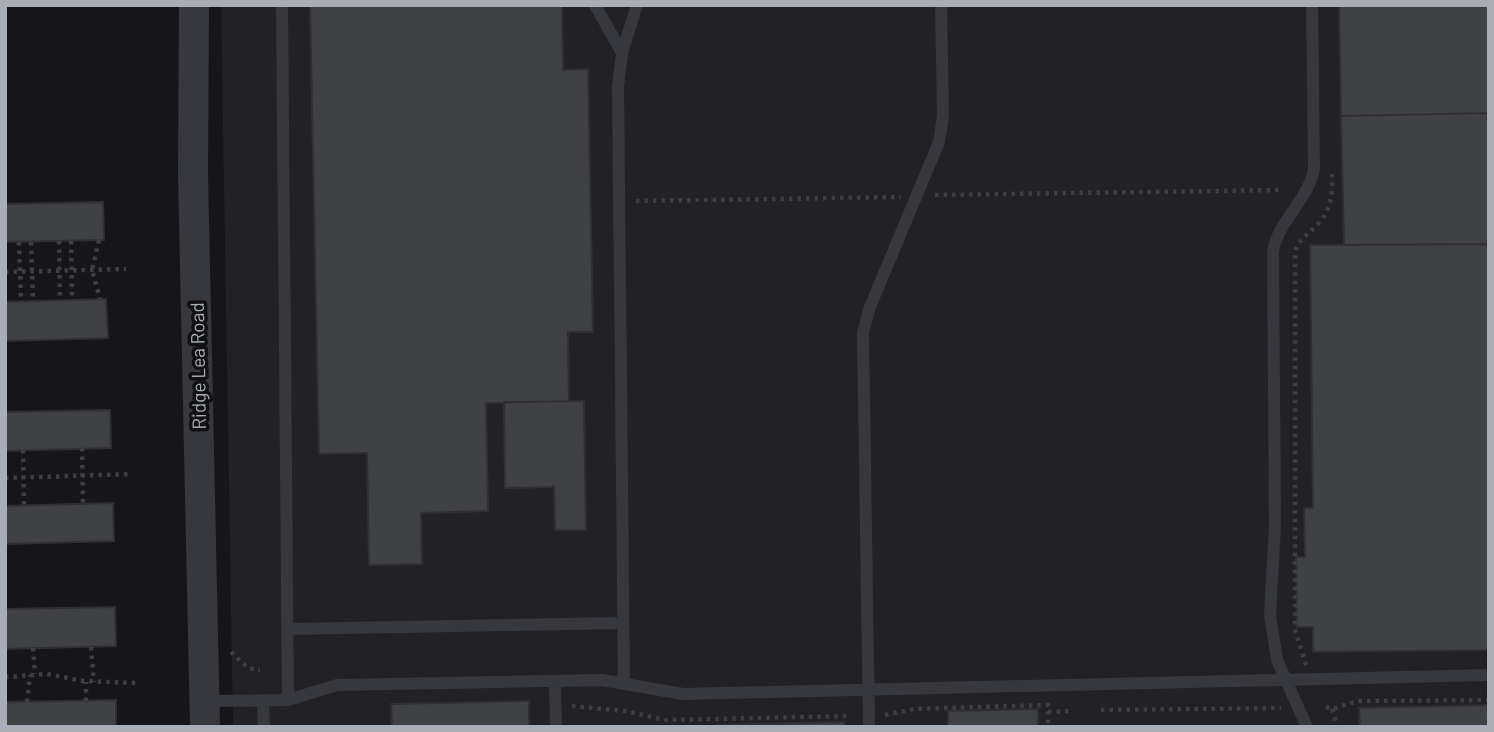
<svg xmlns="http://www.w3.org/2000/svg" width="1494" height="732" viewBox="0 0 1494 732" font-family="Barlow,sans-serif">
	<rect width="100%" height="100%" fill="#161618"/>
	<path fill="#222225" d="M 221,5 L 1489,5 L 1489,727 L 233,727 Z"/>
	<path fill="#404145" stroke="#303034" stroke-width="2" d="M 310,5 L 562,5 L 563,70 L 588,69 L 593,332 L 568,332 L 569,401 L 486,403 L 488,511 L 421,513 L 422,564 L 369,565 L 367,453 L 319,454 Z
		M 1339,5 L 1489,5 L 1489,113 L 1341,116 Z
		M 1489,113 L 1489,244 L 1344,245 L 1341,116 Z
		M 103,202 L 104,240 L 5,242 L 5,204 Z
		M 1489,244 L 1489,650 L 1313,652 L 1313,627 L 1297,627 L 1296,557 L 1305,557 L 1304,508 L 1313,508 L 1310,245 Z
		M 106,299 L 108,338 L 5,341 L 5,302 Z
		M 584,401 L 586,530 L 555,530 L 554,487 L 505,488 L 504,402 Z
		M 110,410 L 111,448 L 5,451 L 5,412 Z
		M 113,503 L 114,541 L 5,544 L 5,506 Z
		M 115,607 L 116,646 L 5,649 L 5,609 Z
		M 116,700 L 116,727 L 5,727 L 5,702 Z
		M 529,701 L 529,727 L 392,727 L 391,704 Z
		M 1489,705 L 1489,727 L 1360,727 L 1359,708 Z
		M 1038,709 L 1038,727 L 948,727 L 948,711 Z
		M 844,722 L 844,727 L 716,727 L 716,725 Z"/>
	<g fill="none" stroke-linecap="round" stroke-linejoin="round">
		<path stroke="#3d3f44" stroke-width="4.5" stroke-dasharray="3.5 5" stroke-linecap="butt" d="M 935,195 L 1283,190
			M 636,201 L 901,197
			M 99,240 L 92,270 L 100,299
			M 59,241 L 60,300
			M 71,241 L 72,300
			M 19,242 L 21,302
			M 31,242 L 33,301
			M 5,272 L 126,269
			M 82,448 L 83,504
			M 23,450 L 24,506
			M 5,478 L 131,474
			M 91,647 L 94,682
			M 33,648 L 35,674
			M 231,652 L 248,668 L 260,670
			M 1306,665 L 1295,630 L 1295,252 C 1300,238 1306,236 1316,226 C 1332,211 1333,191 1332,172
			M 5,677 L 47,674 L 83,681 L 136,683
			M 86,701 L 86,682
			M 27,702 L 30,675
			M 572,706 L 625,711 L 665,720 L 847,716
			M 1326,707 L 1332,709 L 1358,701 L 1489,700
			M 1332,709 L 1337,727
			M 1101,710 L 1281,708
			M 1048,712 L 1069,711
			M 885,715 L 914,709 L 1048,705 L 1048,727"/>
		<path stroke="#37383d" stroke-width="12" d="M 282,5 L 288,700
			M 595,5 L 622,53
			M 288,629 L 623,623
			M 555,681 L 556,727
			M 624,683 L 618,87 L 622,53 L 637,5
			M 205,701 L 288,700 L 337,685 L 602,680 L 683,694 L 1489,675
			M 263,701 L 264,727
			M 869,727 L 863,333 L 870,307 L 939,142 L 943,116 L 941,5
			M 1307,727 L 1277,660 L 1270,615 L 1275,525 L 1273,251 C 1279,219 1309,200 1314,168 L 1312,5"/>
		<path stroke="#37383d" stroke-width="30" d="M 194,5 L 193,174 L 205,727"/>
	</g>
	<g text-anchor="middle" stroke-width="7" stroke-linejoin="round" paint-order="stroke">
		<g font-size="19" fill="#a8adb8" stroke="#111113">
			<text transform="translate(198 366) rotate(-91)" y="7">Ridge Lea Road</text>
		</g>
	</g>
	<rect width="1494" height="732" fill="none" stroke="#a8adb8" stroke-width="14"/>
</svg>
